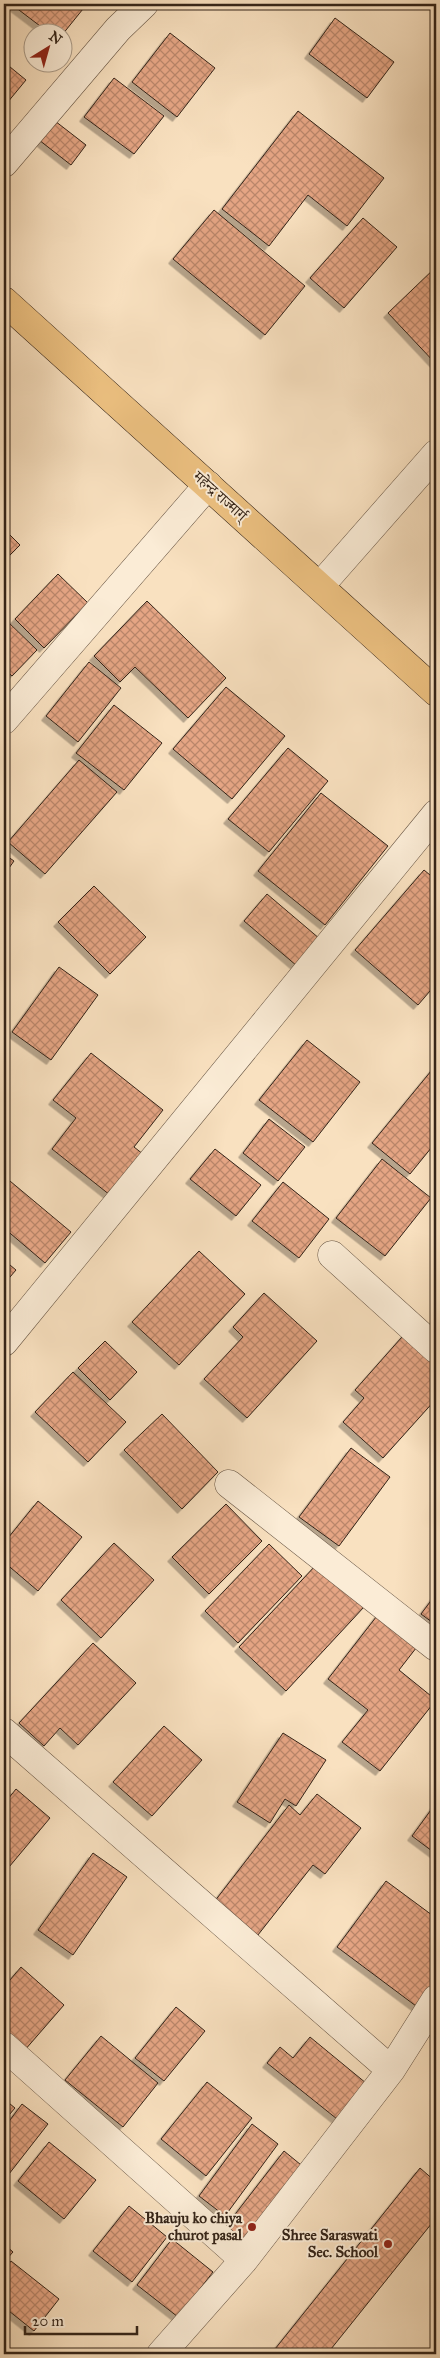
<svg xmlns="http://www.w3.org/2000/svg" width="440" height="2358" viewBox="0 0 440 2358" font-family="'IM FELL Great Primer','Noto Serif Devanagari',serif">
	<defs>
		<pattern id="building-cross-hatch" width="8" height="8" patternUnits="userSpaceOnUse" patternTransform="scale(1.25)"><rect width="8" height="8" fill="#e5a584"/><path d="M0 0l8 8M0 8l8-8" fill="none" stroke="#ba866b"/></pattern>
		<filter id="shadow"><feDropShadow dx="-4.5" dy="4.5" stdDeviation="0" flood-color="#0004"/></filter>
	</defs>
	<rect width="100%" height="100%" fill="#f9e1c0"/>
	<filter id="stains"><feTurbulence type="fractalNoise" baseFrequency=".004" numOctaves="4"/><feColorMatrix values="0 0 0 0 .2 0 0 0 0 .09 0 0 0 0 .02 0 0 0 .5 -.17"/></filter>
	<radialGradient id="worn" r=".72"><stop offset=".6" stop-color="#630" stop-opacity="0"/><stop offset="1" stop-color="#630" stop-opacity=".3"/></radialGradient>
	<path fill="url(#building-cross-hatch)" stroke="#342418" filter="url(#shadow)" d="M 11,4 L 87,4 L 62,35 L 62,32 L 48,32 Z
		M 335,18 L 394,62 L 367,98 L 309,54 Z
		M 170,33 L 215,68 L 177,117 L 132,82 Z
		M 4,62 L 26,80 L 7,103 L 4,101 Z
		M 114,78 L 164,116 L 134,154 L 84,117 Z
		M 298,111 L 384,178 L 347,226 L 308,195 L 269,246 L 222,209 Z
		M 55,121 L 86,145 L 71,165 L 39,140 Z
		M 214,210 L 305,286 L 265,335 L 173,259 Z
		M 363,218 L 397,247 L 344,308 L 310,278 Z
		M 436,267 L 436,364 L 388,313 Z
		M 4,529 L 20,545 L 4,561 Z
		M 58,574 L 88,603 L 44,648 L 15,619 Z
		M 147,601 L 226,678 L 188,718 L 135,667 L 120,682 L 94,656 Z
		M 4,618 L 37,650 L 12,676 L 4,669 Z
		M 89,662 L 121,688 L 78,742 L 46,716 Z
		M 226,687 L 285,736 L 232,799 L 173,749 Z
		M 114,705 L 162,743 L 124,790 L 76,753 Z
		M 288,748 L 328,781 L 269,852 L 228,819 Z
		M 79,760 L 117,792 L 45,874 L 8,842 Z
		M 321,793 L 388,846 L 325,925 L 258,871 Z
		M 4,854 L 14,861 L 4,875 Z
		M 424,870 L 436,880 L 436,984 L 418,1005 L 355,950 Z
		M 94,886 L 146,937 L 110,974 L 58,922 Z
		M 267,894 L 320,939 L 297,966 L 244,921 Z
		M 59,967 L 98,995 L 51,1060 L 12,1032 Z
		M 307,1040 L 360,1082 L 313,1142 L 259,1100 Z
		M 91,1053 L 163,1110 L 134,1147 L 148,1158 L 115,1199 L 52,1149 L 76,1118 L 53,1100 Z
		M 436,1065 L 436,1142 L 410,1174 L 372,1143 Z
		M 269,1119 L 305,1147 L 278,1181 L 243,1153 Z
		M 215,1149 L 261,1185 L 236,1216 L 190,1179 Z
		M 382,1159 L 431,1198 L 385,1256 L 336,1218 Z
		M 4,1176 L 71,1232 L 45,1263 L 4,1228 Z
		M 283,1182 L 329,1219 L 299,1258 L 252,1221 Z
		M 199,1251 L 245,1294 L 179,1365 L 132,1322 Z
		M 4,1260 L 16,1270 L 4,1284 Z
		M 264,1293 L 317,1341 L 247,1418 L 204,1379 L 243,1337 L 233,1327 Z
		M 4,1306 L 12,1314 L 4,1323 Z
		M 409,1329 L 436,1354 L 436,1399 L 383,1458 L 343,1422 L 364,1398 L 355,1390 Z
		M 105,1341 L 137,1372 L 110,1400 L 78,1368 Z
		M 73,1372 L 126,1422 L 88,1462 L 35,1412 Z
		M 162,1414 L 218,1472 L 182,1509 L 124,1450 Z
		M 351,1448 L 390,1477 L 339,1546 L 299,1517 Z
		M 38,1501 L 82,1537 L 38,1591 L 4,1562 L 4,1543 Z
		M 226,1504 L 262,1541 L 209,1594 L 172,1557 Z
		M 114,1543 L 154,1580 L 101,1638 L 61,1600 Z
		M 269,1544 L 302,1576 L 238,1643 L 205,1611 Z
		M 317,1564 L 364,1607 L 286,1691 L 239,1647 Z
		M 436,1594 L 436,1625 L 421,1614 Z
		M 380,1612 L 420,1643 L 399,1670 L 436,1700 L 380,1771 L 342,1742 L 368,1710 L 328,1679 Z
		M 93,1643 L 136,1683 L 78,1745 L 60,1728 L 44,1746 L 19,1723 Z
		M 164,1726 L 202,1760 L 152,1816 L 113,1782 Z
		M 283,1733 L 326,1760 L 296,1806 L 285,1799 L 270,1823 L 237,1802 Z
		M 16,1789 L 50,1818 L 4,1873 L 4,1804 Z
		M 317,1794 L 361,1828 L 325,1874 L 313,1865 L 254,1940 L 211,1906 L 289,1805 L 300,1815 Z
		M 436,1803 L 436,1854 L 412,1836 Z
		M 93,1853 L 127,1877 L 73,1955 L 38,1930 Z
		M 386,1881 L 436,1918 L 436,1987 L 420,2009 L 337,1947 Z
		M 21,1967 L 64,2005 L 24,2051 L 4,2033 L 4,1987 Z
		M 176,2007 L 205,2031 L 164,2081 L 135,2058 Z
		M 101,2036 L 158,2083 L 123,2127 L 65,2080 Z
		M 310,2037 L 372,2088 L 342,2123 L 267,2063 L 280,2047 L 293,2058 Z
		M 207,2082 L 252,2118 L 206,2176 L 161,2139 Z
		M 4,2099 L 15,2108 L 4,2121 Z
		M 22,2104 L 48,2124 L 9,2174 L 4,2170 L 4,2128 Z
		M 252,2124 L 278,2144 L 225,2216 L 199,2196 Z
		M 49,2142 L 96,2180 L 64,2219 L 18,2181 Z
		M 284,2151 L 306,2169 L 244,2240 L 226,2226 Z
		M 420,2168 L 436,2182 L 436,2218 L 327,2354 L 271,2354 Z
		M 129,2206 L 167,2237 L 132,2282 L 93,2251 Z
		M 172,2239 L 213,2272 L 178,2317 L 137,2285 Z
		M 4,2244 L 13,2252 L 4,2262 Z
		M 11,2261 L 59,2299 L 34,2331 L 4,2307 L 4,2270 Z"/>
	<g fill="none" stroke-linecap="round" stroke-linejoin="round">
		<defs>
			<path id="street" d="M 4,163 L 118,29 L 144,4
				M 320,586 L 436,454
				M 4,720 L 208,485
				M 332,1255 L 436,1349
				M 4,1342 L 436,814
				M 229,1484 L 436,1647
				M 4,1732 L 391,2070
				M 4,2046 L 244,2260
				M 161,2354 L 244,2260 L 391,2070 L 436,1999"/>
			<path id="highway" d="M 4,301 L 436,692"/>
		</defs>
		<use href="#street" stroke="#655342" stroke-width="29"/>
		<use href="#highway" stroke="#342418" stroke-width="29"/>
		<use href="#street" stroke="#fbecd6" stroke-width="28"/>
		<use href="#highway" stroke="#ecc080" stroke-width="28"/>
	</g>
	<g fill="#8f2418" stroke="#fbecd6" stroke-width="2">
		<circle cx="252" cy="2227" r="5"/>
		<circle cx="388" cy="2244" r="5"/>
	</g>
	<g text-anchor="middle" stroke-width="4" stroke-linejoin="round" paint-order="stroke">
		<g font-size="15" fill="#342418" stroke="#fbecd6">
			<text transform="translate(220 496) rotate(42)" y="5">महेन्द्र राज्मार्ग्</text>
		</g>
		<g font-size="15" font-weight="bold" fill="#342418" stroke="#fbecd6" text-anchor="end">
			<text x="242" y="2223">Bhauju ko chiya<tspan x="242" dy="17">churot pasal</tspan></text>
			<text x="378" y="2240">Shree Saraswati<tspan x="378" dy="17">Sec. School</tspan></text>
		</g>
	</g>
	<rect width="440" height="2358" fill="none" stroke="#f9e1c0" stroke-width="20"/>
	<rect x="5" y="5" width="430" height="2348" fill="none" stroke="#342418" stroke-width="2.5"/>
	<rect x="10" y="10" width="420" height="2338" fill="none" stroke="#342418"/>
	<g transform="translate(48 48) rotate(37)"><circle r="24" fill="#fbecd6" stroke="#ab9c8a"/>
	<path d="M0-4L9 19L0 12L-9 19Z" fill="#8f2418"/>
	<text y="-8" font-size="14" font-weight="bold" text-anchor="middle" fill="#342418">N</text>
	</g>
	<path d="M25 2326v8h112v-8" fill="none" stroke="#342418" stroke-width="2.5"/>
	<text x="32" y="2326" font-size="15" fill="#342418" stroke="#fbecd6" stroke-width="4" paint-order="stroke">20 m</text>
	<rect width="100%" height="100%" filter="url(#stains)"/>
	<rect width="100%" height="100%" fill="url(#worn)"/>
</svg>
